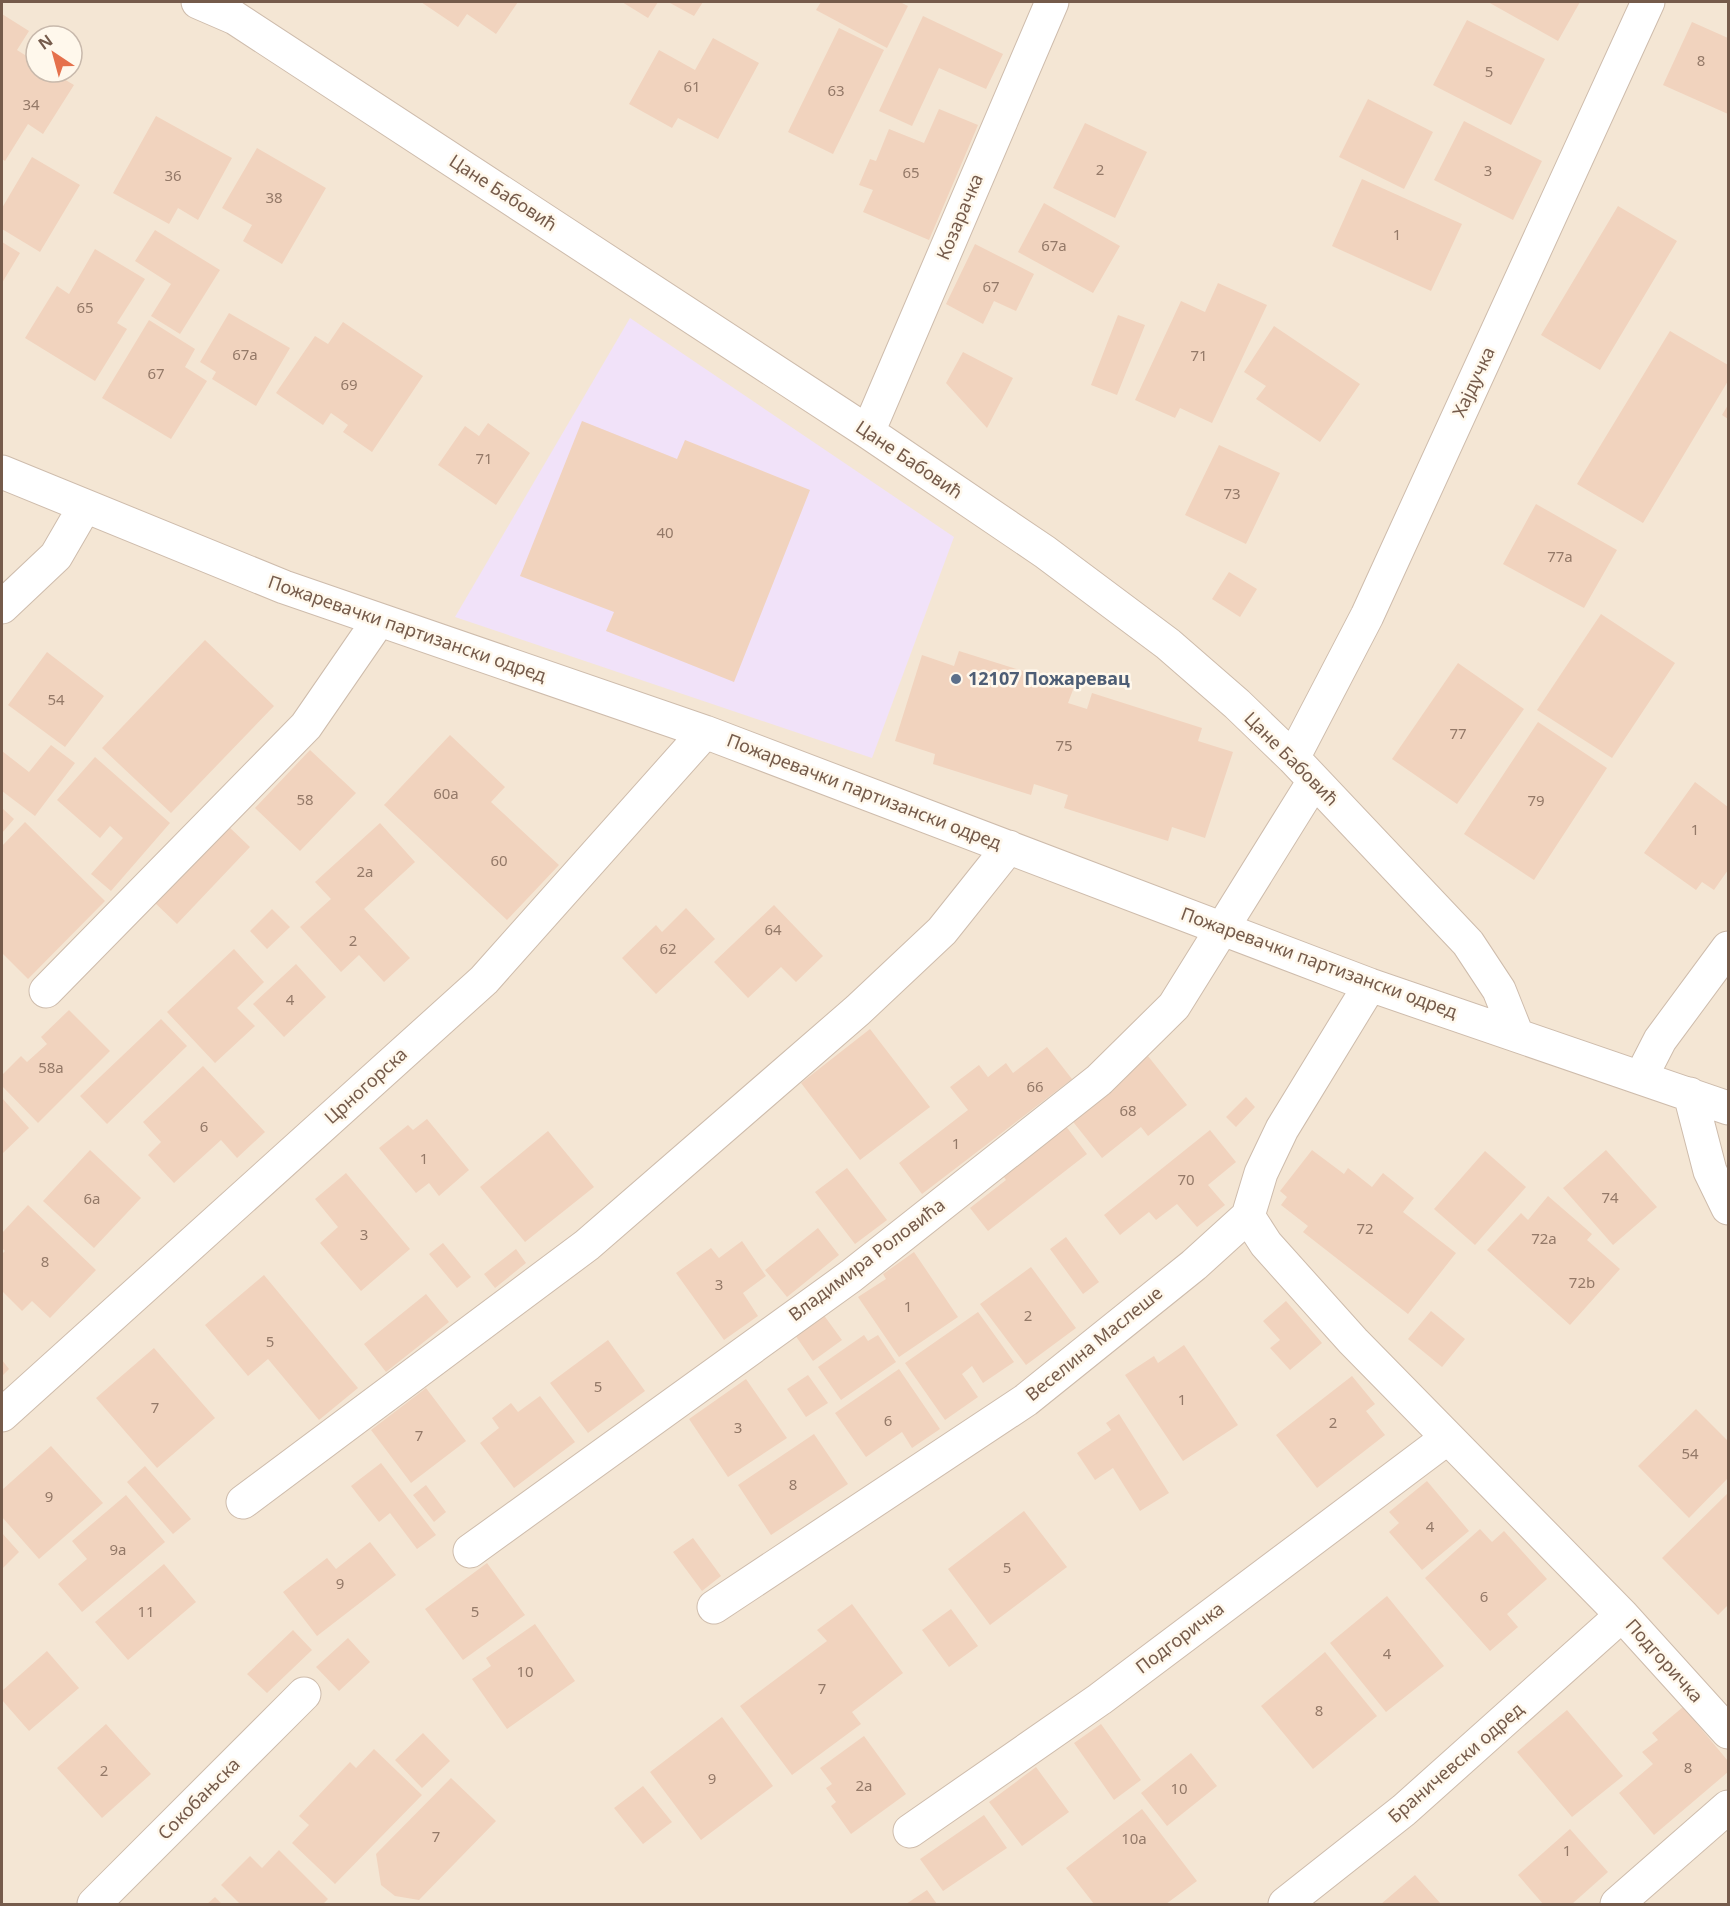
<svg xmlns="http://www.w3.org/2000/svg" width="1730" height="1906" viewBox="0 0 1730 1906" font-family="'Noto Sans',sans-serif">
	<rect width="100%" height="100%" fill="#fcf4e6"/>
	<path fill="#f4e6d4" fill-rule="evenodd" d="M 2,2 L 1728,2 L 1728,1904 L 2,1904 ZM 36,36 L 72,36 L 72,72 L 36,72 Z"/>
	<path fill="#f1e2f9" d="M 630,318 L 954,537 L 872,758 L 455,617 Z"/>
	<path fill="#f1d3be" d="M 421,2 L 518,2 L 496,34 L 467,14 L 458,27 Z
		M 622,2 L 658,2 L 648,18 Z
		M 671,2 L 703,2 L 694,16 L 670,3 Z
		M 821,2 L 900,2 L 908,6 L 887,48 L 816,10 Z
		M 1488,2 L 1580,2 L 1558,41 Z
		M 2,14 L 29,31 L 17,50 L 36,62 L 36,72 L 52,72 L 74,85 L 43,134 L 28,124 L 5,161 L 2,159 Z
		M 923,16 L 1003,54 L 986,89 L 939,68 L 912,126 L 879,111 Z
		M 1467,20 L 1545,59 L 1511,125 L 1433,85 Z
		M 1692,22 L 1728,38 L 1728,114 L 1663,85 Z
		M 839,28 L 884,50 L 833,154 L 788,132 Z
		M 713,38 L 759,63 L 718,139 L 678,118 L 672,128 L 629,104 L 659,50 L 695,70 Z
		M 1368,99 L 1433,132 L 1404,189 L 1339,157 Z
		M 939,109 L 978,125 L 929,240 L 863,212 L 873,190 L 859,185 L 870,159 L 876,161 L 889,129 L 924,143 Z
		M 156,116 L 232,158 L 198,220 L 178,208 L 169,224 L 113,193 Z
		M 1464,121 L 1542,161 L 1513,220 L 1434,180 Z
		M 1085,123 L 1147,152 L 1115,218 L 1053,188 Z
		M 257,148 L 326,188 L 282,264 L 243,241 L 252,225 L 222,208 Z
		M 32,157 L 80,185 L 40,252 L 2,229 L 2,208 Z
		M 1362,179 L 1462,224 L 1431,291 L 1332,246 Z
		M 1044,203 L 1120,246 L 1093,293 L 1018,252 Z
		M 1618,206 L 1677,241 L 1600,370 L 1541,335 Z
		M 155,230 L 220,270 L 180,334 L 151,316 L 171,284 L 135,261 Z
		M 2,242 L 20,253 L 2,283 Z
		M 975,244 L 1034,274 L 1016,311 L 994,301 L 983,324 L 946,304 Z
		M 95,249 L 145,279 L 117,323 L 127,329 L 95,381 L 25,338 L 57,286 L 69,294 Z
		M 1218,283 L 1267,305 L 1212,423 L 1180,408 L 1175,418 L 1135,400 L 1181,301 L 1205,312 Z
		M 229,313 L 290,348 L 256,406 L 212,379 L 216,372 L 200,362 Z
		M 1118,315 L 1145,325 L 1117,395 L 1091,385 Z
		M 149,320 L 195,349 L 185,367 L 207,381 L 171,439 L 102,398 Z
		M 343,322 L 423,376 L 372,452 L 343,432 L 348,425 L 331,413 L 323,425 L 276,393 L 315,336 L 328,344 Z
		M 1274,326 L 1360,384 L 1320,442 L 1256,399 L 1266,386 L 1244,372 Z
		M 1670,331 L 1728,365 L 1728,381 L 1643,523 L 1577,484 Z
		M 963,352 L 1013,378 L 987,428 L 946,383 Z
		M 1728,405 L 1728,419 L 1722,415 Z
		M 582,421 L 677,459 L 685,440 L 810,490 L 734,682 L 606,631 L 614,612 L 520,576 Z
		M 488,423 L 530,453 L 496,505 L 438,465 L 465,426 L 479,436 Z
		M 1219,445 L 1280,473 L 1246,544 L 1185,515 Z
		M 1536,504 L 1617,550 L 1584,608 L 1503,564 Z
		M 1229,572 L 1257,589 L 1240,617 L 1212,599 Z
		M 1601,614 L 1675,663 L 1612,758 L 1537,710 Z
		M 205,640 L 274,706 L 171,813 L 102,748 Z
		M 959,651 L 1074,687 L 1068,703 L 1087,709 L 1092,693 L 1202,728 L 1198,741 L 1233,752 L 1205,838 L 1172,827 L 1168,841 L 1064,808 L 1068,795 L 1034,784 L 1031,795 L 933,764 L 935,754 L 895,741 L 922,655 L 954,666 Z
		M 47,652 L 104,696 L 65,747 L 8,705 Z
		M 1458,663 L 1524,709 L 1457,804 L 1392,759 Z
		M 1538,722 L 1607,768 L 1534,880 L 1464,834 Z
		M 450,735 L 505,787 L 491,802 L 559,865 L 507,920 L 384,805 Z
		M 51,745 L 75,763 L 35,816 L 2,791 L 2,751 L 29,772 Z
		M 310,750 L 356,793 L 300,851 L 255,808 Z
		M 95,757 L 170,823 L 111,891 L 91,874 L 123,838 L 110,826 L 100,838 L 57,800 Z
		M 1695,782 L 1728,807 L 1728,870 L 1714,890 L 1702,882 L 1696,890 L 1644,853 Z
		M 2,808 L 14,819 L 2,833 Z
		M 25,822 L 105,901 L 28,979 L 2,953 L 2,846 Z
		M 380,823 L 415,862 L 364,909 L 410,958 L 384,982 L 359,955 L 341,972 L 300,927 L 331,899 L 315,882 Z
		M 226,824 L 250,847 L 177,924 L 153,901 Z
		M 774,905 L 823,956 L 796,982 L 781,967 L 748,998 L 714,962 Z
		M 686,908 L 715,939 L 656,994 L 622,958 L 656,925 L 662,932 Z
		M 272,909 L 290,927 L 267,949 L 250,931 Z
		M 234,949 L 264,982 L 237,1008 L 255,1026 L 215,1063 L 167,1012 Z
		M 296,964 L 326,997 L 284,1037 L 253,1004 Z
		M 69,1010 L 110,1051 L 38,1123 L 2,1086 L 2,1075 L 21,1056 L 27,1062 L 47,1044 L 41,1037 Z
		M 161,1019 L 187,1046 L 107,1124 L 80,1096 Z
		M 870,1029 L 930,1107 L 860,1160 L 801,1083 Z
		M 1047,1047 L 1072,1079 L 922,1194 L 899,1163 L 968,1110 L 950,1087 L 979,1065 L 988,1077 L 1006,1063 L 1013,1073 Z
		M 1148,1056 L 1187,1105 L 1148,1136 L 1141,1127 L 1102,1158 L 1070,1118 Z
		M 203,1066 L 265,1132 L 237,1158 L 221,1140 L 174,1183 L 148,1155 L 161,1142 L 143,1122 Z
		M 1246,1097 L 1255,1107 L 1236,1127 L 1226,1117 Z
		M 2,1098 L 29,1128 L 2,1154 Z
		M 427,1119 L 469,1170 L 439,1196 L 429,1183 L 416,1193 L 379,1148 L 408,1125 L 413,1130 Z
		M 1065,1125 L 1087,1154 L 988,1231 L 970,1208 L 1006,1180 L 1002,1174 Z
		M 1210,1130 L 1236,1162 L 1208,1185 L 1225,1205 L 1197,1227 L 1177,1204 L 1156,1220 L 1149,1212 L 1120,1235 L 1104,1215 Z
		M 548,1131 L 594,1187 L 525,1242 L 480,1187 Z
		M 90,1150 L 141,1198 L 94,1248 L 43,1201 Z
		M 1312,1150 L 1344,1174 L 1348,1168 L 1372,1187 L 1383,1173 L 1414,1198 L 1403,1212 L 1456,1253 L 1408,1314 L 1303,1232 L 1308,1226 L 1281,1205 L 1287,1197 L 1280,1191 Z
		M 1606,1150 L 1657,1207 L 1613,1245 L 1563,1188 Z
		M 1485,1151 L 1526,1187 L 1475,1245 L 1434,1209 Z
		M 847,1168 L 887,1220 L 855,1244 L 815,1192 Z
		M 346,1173 L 410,1249 L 361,1291 L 320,1243 L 338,1227 L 315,1199 Z
		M 1548,1196 L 1592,1234 L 1587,1240 L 1620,1269 L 1570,1325 L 1487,1250 L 1521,1213 L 1528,1220 Z
		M 28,1205 L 96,1270 L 50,1318 L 32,1301 L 22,1311 L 2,1291 L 2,1254 L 5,1251 L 2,1248 L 2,1233 Z
		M 818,1228 L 839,1255 L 787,1297 L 765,1270 Z
		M 1066,1237 L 1099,1282 L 1083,1294 L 1050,1249 Z
		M 742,1241 L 766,1276 L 743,1293 L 758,1316 L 724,1340 L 676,1273 L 711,1248 L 719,1258 Z
		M 443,1243 L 471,1277 L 457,1288 L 429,1254 Z
		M 516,1249 L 526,1263 L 495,1288 L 484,1274 Z
		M 914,1252 L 958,1317 L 899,1357 L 858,1297 L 886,1279 L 883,1274 Z
		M 1031,1267 L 1076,1328 L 1026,1365 L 980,1304 Z
		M 264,1275 L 358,1388 L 319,1420 L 268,1359 L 248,1376 L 205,1325 Z
		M 426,1294 L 449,1322 L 386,1372 L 364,1344 Z
		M 1286,1301 L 1322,1343 L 1290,1370 L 1270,1348 L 1280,1340 L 1263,1321 Z
		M 1431,1311 L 1465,1339 L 1442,1367 L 1408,1339 Z
		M 978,1312 L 1014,1362 L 983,1383 L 972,1366 L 962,1374 L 978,1397 L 945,1420 L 905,1363 Z
		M 823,1314 L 842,1340 L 813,1361 L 795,1335 Z
		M 864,1335 L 868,1341 L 878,1335 L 896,1362 L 841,1400 L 818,1367 Z
		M 608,1340 L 645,1391 L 588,1433 L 550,1383 Z
		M 1184,1345 L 1238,1425 L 1183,1461 L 1125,1375 L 1154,1356 L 1158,1363 Z
		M 154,1348 L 215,1418 L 157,1468 L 96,1398 Z
		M 2,1360 L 9,1369 L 2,1376 Z
		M 899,1369 L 940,1429 L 912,1448 L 902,1432 L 866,1457 L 835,1413 Z
		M 808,1375 L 828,1403 L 806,1417 L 787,1389 Z
		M 1352,1376 L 1375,1404 L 1366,1411 L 1385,1435 L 1317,1488 L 1276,1435 Z
		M 746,1379 L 787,1438 L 728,1477 L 689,1419 Z
		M 426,1388 L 466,1441 L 411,1483 L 371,1430 Z
		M 540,1396 L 575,1442 L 514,1488 L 480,1443 L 499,1428 L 492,1418 L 511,1403 L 518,1412 Z
		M 1696,1409 L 1728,1441 L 1728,1478 L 1689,1518 L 1638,1466 Z
		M 1119,1414 L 1169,1493 L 1140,1511 L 1113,1468 L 1095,1480 L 1077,1453 L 1111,1430 L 1106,1423 Z
		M 814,1434 L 848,1484 L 771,1535 L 738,1485 Z
		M 51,1446 L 103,1503 L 39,1559 L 2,1517 L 2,1490 Z
		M 381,1463 L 436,1535 L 417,1549 L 390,1513 L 379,1522 L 351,1486 Z
		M 145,1466 L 191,1519 L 173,1534 L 127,1482 Z
		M 1427,1481 L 1469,1531 L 1422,1570 L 1389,1532 L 1399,1523 L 1389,1512 Z
		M 426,1485 L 446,1512 L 434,1522 L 413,1495 Z
		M 1728,1493 L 1728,1605 L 1718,1615 L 1662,1558 Z
		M 126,1495 L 165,1542 L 82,1612 L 58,1584 L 87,1559 L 72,1541 Z
		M 1024,1511 L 1067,1567 L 990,1625 L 948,1569 Z
		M 1480,1529 L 1492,1542 L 1504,1531 L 1547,1579 L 1507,1614 L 1518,1627 L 1490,1651 L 1425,1578 Z
		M 2,1533 L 19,1552 L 2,1569 Z
		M 693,1538 L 721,1576 L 702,1591 L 673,1552 Z
		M 370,1542 L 396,1575 L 317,1636 L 283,1592 L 327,1558 L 336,1569 Z
		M 487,1563 L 525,1615 L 463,1660 L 425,1609 Z
		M 164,1564 L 196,1602 L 128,1660 L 95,1622 Z
		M 1387,1596 L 1444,1666 L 1386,1712 L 1330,1643 Z
		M 852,1604 L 903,1673 L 852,1712 L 861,1724 L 792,1775 L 740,1706 L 827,1641 L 817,1630 Z
		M 951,1609 L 978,1646 L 949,1667 L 922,1630 Z
		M 535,1624 L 575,1681 L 507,1729 L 472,1679 L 491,1666 L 486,1658 Z
		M 293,1630 L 312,1650 L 267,1693 L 247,1674 Z
		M 348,1638 L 370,1662 L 339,1691 L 316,1667 Z
		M 47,1651 L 79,1688 L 29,1731 L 2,1700 L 2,1691 Z
		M 1325,1652 L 1377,1716 L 1313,1769 L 1261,1706 Z
		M 1683,1707 L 1728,1761 L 1728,1772 L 1654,1835 L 1619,1793 L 1653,1764 L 1642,1752 L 1658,1740 L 1652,1733 Z
		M 1567,1710 L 1623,1776 L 1572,1817 L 1517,1752 Z
		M 722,1717 L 773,1786 L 701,1840 L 650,1772 Z
		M 106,1724 L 151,1774 L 102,1818 L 57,1768 Z
		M 1101,1724 L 1141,1780 L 1114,1800 L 1074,1743 Z
		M 423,1733 L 450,1761 L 422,1788 L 395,1760 Z
		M 864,1736 L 906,1794 L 851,1834 L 831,1806 L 836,1802 L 826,1788 L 832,1784 L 820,1768 Z
		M 374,1749 L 422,1795 L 335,1884 L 292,1843 L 309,1825 L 299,1816 L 350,1762 L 356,1768 Z
		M 1191,1753 L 1217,1786 L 1167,1826 L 1141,1793 Z
		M 1036,1767 L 1069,1812 L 1022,1846 L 989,1802 Z
		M 451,1778 L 496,1821 L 419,1900 L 395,1896 L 381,1885 L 376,1854 Z
		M 643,1786 L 672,1822 L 643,1844 L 614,1808 Z
		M 1142,1809 L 1197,1881 L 1166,1904 L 1094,1904 L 1066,1868 Z
		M 984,1815 L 1007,1848 L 943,1891 L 920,1859 Z
		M 1570,1829 L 1608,1872 L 1572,1904 L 1543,1904 L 1518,1875 Z
		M 279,1850 L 328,1899 L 323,1904 L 240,1904 L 221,1885 L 250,1856 L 262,1868 Z
		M 1415,1875 L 1441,1904 L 1381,1904 Z
		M 927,1890 L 937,1904 L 906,1904 Z
		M 215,1897 L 222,1904 L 207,1904 Z"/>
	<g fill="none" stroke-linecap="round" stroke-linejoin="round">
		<defs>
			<path id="minor" d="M 198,2 L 235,18 L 868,432 L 1045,552 L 1168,644 L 1237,704 L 1293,758 L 1468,943 L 1499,990 L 1517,1035
				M 868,432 L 1052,2
				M 2,472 L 284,587 L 705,732 L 1370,985 L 1728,1108
				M 2,607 L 56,556 L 85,506
				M 1293,758 L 1367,616 L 1648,2
				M 46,991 L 306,726 L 379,620
				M 1641,1077 L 1660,1040 L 1728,948
				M 1690,1094 L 1710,1171 L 1728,1208
				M 1248,1216 L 1266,1244 L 1353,1341 L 1622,1615 L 1728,1732
				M 2,1415 L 484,980 L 705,732
				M 243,1502 L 587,1245 L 858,1010 L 942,931 L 1009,847
				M 470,1551 L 851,1276 L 1099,1080 L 1174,1006 L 1314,781
				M 714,1607 L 1026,1400 L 1194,1265 L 1248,1216 L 1261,1173 L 1282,1129 L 1370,985
				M 910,1831 L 1100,1699 L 1446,1439
				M 94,1904 L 304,1694
				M 1285,1904 L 1404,1810 L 1622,1615
				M 1617,1904 L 1728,1807"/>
		</defs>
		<use href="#minor" stroke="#cebcac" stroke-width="35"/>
		<use href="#minor" stroke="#fff" stroke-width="33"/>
	</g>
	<circle fill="#5c6f8a" stroke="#fff8ec" stroke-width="2" cx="956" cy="679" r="6"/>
	<g text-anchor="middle" stroke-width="5" stroke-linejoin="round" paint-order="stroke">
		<g font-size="15" fill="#947968">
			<text x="1701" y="66">8</text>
			<text x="1489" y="77">5</text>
			<text x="692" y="92">61</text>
			<text x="836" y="96">63</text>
			<text x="31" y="110">34</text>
			<text x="1100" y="175">2</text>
			<text x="1488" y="176">3</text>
			<text x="911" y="178">65</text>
			<text x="173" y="181">36</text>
			<text x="274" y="203">38</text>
			<text x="1397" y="240">1</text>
			<text x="1054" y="251">67a</text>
			<text x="991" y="292">67</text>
			<text x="85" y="313">65</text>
			<text x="245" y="360">67a</text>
			<text x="1199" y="361">71</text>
			<text x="156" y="379">67</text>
			<text x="349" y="390">69</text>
			<text x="484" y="464">71</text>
			<text x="1232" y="499">73</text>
			<text x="665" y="538">40</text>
			<text x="1560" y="562">77a</text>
			<text x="56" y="705">54</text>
			<text x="1458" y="739">77</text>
			<text x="1064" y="751">75</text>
			<text x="446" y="799">60a</text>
			<text x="305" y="805">58</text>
			<text x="1536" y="806">79</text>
			<text x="1695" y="835">1</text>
			<text x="499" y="866">60</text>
			<text x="365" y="877">2a</text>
			<text x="773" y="935">64</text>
			<text x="353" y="946">2</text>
			<text x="668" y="954">62</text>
			<text x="290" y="1005">4</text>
			<text x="51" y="1073">58a</text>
			<text x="1035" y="1092">66</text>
			<text x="1128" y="1116">68</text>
			<text x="204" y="1132">6</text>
			<text x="956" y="1149">1</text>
			<text x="424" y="1164">1</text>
			<text x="1186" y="1185">70</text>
			<text x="1610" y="1203">74</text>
			<text x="92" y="1204">6a</text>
			<text x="1365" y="1234">72</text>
			<text x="364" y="1240">3</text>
			<text x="1544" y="1244">72a</text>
			<text x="45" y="1267">8</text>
			<text x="1582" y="1288">72b</text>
			<text x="719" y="1290">3</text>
			<text x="908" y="1312">1</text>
			<text x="1028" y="1321">2</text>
			<text x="270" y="1347">5</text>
			<text x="598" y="1392">5</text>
			<text x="1182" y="1405">1</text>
			<text x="155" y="1413">7</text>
			<text x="888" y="1426">6</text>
			<text x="1333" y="1428">2</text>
			<text x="738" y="1433">3</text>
			<text x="419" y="1441">7</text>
			<text x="1690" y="1459">54</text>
			<text x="793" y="1490">8</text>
			<text x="49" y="1502">9</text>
			<text x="1430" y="1532">4</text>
			<text x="118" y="1555">9a</text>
			<text x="1007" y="1573">5</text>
			<text x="340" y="1589">9</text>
			<text x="1484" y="1602">6</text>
			<text x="146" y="1617">11</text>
			<text x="475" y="1617">5</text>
			<text x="1387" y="1659">4</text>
			<text x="525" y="1677">10</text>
			<text x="822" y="1694">7</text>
			<text x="1319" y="1716">8</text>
			<text x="1688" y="1773">8</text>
			<text x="104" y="1776">2</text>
			<text x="712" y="1784">9</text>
			<text x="864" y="1791">2a</text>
			<text x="1179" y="1794">10</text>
			<text x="436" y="1842">7</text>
			<text x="1134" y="1844">10a</text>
			<text x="1567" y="1856">1</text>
		</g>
		<g font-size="18" fill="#755b4b" stroke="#fff8ec">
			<text transform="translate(503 193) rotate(33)" y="6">Цане Бабовић</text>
			<text transform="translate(960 217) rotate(-67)" y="6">Козарачка</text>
			<text transform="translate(1474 382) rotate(-65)" y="6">Хајдучка</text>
			<text transform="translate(909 460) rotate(34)" y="6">Цане Бабовић</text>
			<text transform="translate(407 629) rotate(19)" y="6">Пожаревачки партизански одред</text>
			<text transform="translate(1291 759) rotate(45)" y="6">Цане Бабовић</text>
			<text transform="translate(864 792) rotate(21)" y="6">Пожаревачки партизански одред</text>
			<text transform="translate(1319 963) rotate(20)" y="6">Пожаревачки партизански одред</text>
			<text transform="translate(366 1086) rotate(-42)" y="6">Црногорска</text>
			<text transform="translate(867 1260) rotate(-37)" y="6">Владимира Роловића</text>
			<text transform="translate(1094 1344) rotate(-39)" y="6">Веселина Маслеше</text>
			<text transform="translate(1180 1638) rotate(-37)" y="6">Подгоричка</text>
			<text transform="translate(1664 1661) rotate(48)" y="6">Подгоричка</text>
			<text transform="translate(1456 1763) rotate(-41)" y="6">Браничевски одред</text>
			<text transform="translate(199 1799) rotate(-45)" y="6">Сокобањска</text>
		</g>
		<g font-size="18" font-weight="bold" fill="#4e5e75" stroke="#fff8ec" text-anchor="start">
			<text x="968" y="685">12107 Пожаревац</text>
		</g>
	</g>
	<rect width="1730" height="1906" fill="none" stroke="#755b4b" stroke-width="6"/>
	<g transform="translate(54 54) rotate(324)"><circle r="28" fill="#fff8ec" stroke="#c8b9ac" stroke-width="1.5"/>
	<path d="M0-4.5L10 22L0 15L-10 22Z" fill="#e5714c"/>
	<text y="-9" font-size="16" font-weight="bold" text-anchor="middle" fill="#755b4b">N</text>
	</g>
</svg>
